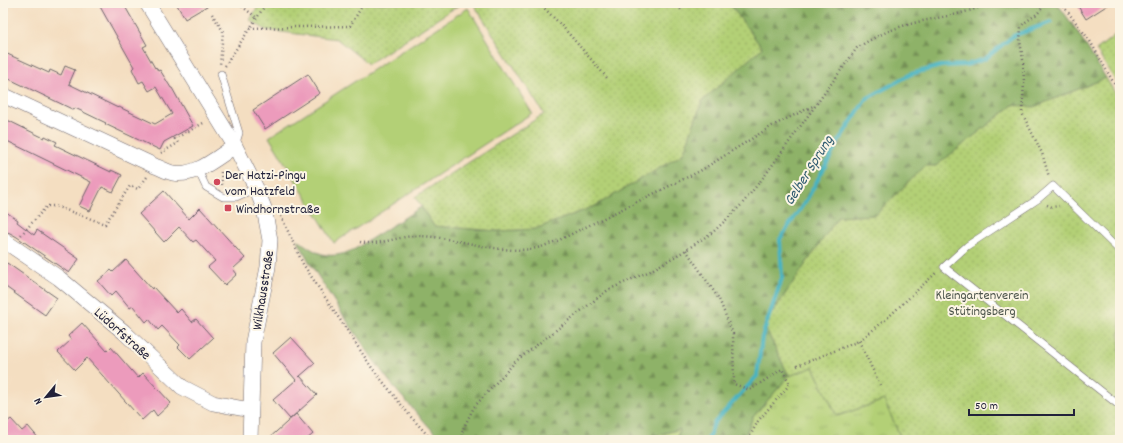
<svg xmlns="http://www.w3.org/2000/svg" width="1123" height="443" viewBox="0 0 1123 443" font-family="Dekko,sans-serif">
	<defs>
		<pattern id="grass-tufts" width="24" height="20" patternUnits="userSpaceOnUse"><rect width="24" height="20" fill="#b3d076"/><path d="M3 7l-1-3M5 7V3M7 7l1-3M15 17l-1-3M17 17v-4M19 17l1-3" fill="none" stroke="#9ab267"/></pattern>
		<pattern id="forest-firs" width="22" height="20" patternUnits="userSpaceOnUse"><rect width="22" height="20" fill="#8eb267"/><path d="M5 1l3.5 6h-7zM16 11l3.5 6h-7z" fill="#749056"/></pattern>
		<pattern id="garden-dots" width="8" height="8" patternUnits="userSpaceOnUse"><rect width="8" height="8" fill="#b3d076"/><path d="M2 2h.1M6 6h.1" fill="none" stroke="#9ab267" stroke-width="1.8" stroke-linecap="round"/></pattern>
	</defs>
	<rect width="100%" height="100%" fill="#fcf5e5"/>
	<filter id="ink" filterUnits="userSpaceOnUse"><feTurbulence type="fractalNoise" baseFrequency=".025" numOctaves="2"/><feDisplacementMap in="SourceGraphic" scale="8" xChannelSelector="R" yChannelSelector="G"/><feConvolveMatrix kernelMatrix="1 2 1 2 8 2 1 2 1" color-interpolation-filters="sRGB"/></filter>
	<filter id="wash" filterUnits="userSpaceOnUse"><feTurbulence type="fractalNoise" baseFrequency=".012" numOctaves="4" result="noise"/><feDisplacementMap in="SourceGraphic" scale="16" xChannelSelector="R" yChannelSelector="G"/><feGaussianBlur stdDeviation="0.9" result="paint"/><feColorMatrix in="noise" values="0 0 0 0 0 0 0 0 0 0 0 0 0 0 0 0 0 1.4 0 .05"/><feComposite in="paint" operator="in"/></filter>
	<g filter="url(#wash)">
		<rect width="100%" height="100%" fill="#f4dec1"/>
		<path fill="url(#grass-tufts)" stroke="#6a7958" d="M 813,367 L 837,416 L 884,400 L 900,436 L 904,440 L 743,440 L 753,417 L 789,376 Z
			M 680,429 L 676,440 L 640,440 L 644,438 Z"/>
		<path fill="url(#forest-firs)" stroke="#586a51" d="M 729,3 L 1057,3 L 1077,31 L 1106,78 L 1034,107 L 1013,105 L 936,166 L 925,167 L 875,215 L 838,217 L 764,325 L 789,376 L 753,417 L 743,440 L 676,440 L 680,429 L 640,440 L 441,440 L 397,391 L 377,365 L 341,312 L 311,265 L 297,239 C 318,255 329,261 355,249 L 421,207 L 434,226 L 498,231 L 535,229 L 595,206 L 683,154 L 702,101 L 762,48 Z"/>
		<path fill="url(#garden-dots)" stroke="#6a7958" d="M 260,3 L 462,3 L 368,64 L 337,39 L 266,30 L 250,20 Z
			M 473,3 L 729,3 L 762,48 L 702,101 L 683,154 L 595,206 L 535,229 L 498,231 L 434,226 L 415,197 L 544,114 Z
			M 1120,31 L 1120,88 L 1096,50 Z
			M 1106,78 L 1120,101 L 1120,440 L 904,440 L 900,436 L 884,400 L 837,416 L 813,367 L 789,376 L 764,325 L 838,217 L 875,215 L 925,166 L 936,166 L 1013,105 L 1034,107 Z"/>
		<path fill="#b3d076" stroke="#6a7958" d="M 468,8 L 532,113 L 334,243 L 269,137 Z"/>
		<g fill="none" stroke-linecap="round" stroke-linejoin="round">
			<path stroke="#46b3c2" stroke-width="4" d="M 708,440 L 714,423 L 757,376 L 762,337 L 782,278 L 780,239 L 807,199 L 840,139 L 866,99 L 911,74 L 941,66 L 966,65 L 985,59 L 1013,36 L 1051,22"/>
		</g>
		<g id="blocks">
			<path fill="#ec9bbc" d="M 98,3 L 123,3 L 147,45 L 143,47 L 155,68 L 156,67 L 158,71 L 160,70 L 171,88 L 172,88 L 193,126 L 164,142 L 160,150 L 105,124 L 106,123 L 75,108 L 74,110 L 3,76 L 3,52 L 49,73 L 50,70 L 61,75 L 65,66 L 75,70 L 69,84 L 118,108 L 119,107 L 155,124 L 172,114 L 156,87 L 149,91 L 143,81 L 139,83 L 132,69 L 134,67 Z
				M 176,3 L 212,3 L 185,19 Z
				M 1076,3 L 1111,3 L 1086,19 Z
				M 308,74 L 320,93 L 265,129 L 253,110 Z
				M 3,118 L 44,138 L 45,136 L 57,142 L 55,145 L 111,172 L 111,170 L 122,175 L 113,192 L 102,187 L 90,211 L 79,206 L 91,182 L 3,139 Z
				M 164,191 L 189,219 L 200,208 L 245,258 L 233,269 L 237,274 L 225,285 L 208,267 L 215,261 L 196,240 L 193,242 L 179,227 L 164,242 L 139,214 Z
				M 3,210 L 18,220 L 17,222 L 34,235 L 37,230 L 79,259 L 69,273 L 17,237 L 10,233 L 3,231 Z
				M 126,260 L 152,289 L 153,287 L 177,313 L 181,309 L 192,322 L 196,319 L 213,338 L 190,359 L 178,347 L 180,345 L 162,326 L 158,330 L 149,319 L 146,322 L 133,306 L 130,308 L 116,291 L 111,296 L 98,281 L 111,270 L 113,272 Z
				M 7,263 L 57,298 L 45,315 L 3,285 L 3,269 Z
				M 82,323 L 107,351 L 111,347 L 138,378 L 143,373 L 171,403 L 157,416 L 153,410 L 142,420 L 87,358 L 75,370 L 58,352 L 71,340 L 68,336 Z
				M 291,337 L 315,363 L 299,377 L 300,376 L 317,395 L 290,419 L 273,400 L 296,380 L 273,353 Z
				M 296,414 L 313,434 L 306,440 L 267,440 Z
				M 11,419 L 22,431 L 28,426 L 40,440 L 3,440 L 3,425 Z"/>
		</g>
	</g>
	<g filter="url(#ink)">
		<use href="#blocks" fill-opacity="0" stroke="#6c646a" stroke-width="1"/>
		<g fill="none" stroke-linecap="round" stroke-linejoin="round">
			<defs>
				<path id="service" d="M 221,74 L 239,133 L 235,146
					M 198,170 L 206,187 L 223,197 L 236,197 L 256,188
					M 1120,251 L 1053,186 L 1038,199 L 967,246 L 944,267 L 1120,406"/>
				<path id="minor" d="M 147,3 L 235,146 L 256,188 L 264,208 L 270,240 L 268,267 L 253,342 L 250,440
					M 3,95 L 155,166 C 161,168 167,172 173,173 C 196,177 216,158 235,146
					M 3,240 L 59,278 L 124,332 L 182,387 L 213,403 L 250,410"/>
			</defs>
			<use href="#service" stroke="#6c646a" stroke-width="8"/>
			<use href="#minor" stroke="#6c646a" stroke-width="16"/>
			<path stroke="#6c646a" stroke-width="2.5" stroke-dasharray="1 3" stroke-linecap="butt" d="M 235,3 L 239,4 L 257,18
				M 539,3 L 562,26 L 608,79
				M 675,3 L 682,11
				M 1047,3 L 1037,14 L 1024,23 L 1021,27 L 1020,41 L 1023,60 L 1024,83 L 1022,113 L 1042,153 L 1049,177
				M 1061,3 L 1090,41 L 1120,94
				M 214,4 L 216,3
				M 212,14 L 223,31 L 220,65
				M 250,28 L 350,26 L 364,3
				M 225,66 L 264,7 L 265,3
				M 161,153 L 178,143 L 175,139 L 205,122
				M 221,172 L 222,185
				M 1047,205 L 1052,207 L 1059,206
				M 281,216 L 303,264 L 372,368 L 411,417 L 432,440
				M 21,235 L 47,206 L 55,206 L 105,224 L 130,186 L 138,189 L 147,177
				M 360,242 C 378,246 396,237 414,236 C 455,235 496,256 537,248 C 543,247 550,243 557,241 L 700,171 L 772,126 L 815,105
				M 686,250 L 719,299 L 733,334 L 734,384 L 750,390 L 782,369 L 790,384 L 758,421 L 748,440
				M 859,341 L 880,385
				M 797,366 L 859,341 L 884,321 L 937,272
				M 461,440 L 463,429 L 474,407 L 516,361 L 608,290 L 650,271 L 686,250 L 713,232 L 727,219 L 742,204 L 766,174 L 857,48 C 872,38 889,30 906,25 C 934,17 963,16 989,3"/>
			<use href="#service" stroke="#fff" stroke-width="7"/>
			<use href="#minor" stroke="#fff" stroke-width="15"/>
		</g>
	</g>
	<g fill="#d1495b" stroke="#fcf5e5" stroke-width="1.5">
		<circle cx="217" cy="182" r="4"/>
		<rect x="224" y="204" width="8" height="8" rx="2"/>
	</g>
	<g text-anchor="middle" stroke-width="4" stroke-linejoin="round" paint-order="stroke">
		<g font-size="14" fill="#22223b" stroke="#fcf5e5" text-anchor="start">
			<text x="225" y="179">Der Hatzi-Pingu<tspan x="225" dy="16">vom Hatzfeld</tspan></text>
			<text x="236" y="213">Windhornstraße</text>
		</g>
		<g font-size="14" fill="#22223b" stroke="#fcf5e5">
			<text transform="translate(262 290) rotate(-81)" y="5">Wilkhausstraße</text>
			<text transform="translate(123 333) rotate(42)" y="5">Lüdorfstraße</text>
		</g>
		<g font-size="14" fill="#4e564d" stroke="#fcf5e5">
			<text x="982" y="299">Kleingartenverein<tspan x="982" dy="16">Stütingsberg</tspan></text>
		</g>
		<g font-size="15" font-style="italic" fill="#305c71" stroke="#fcf5e5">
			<text transform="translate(808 170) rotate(-58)" y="5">Gelber Sprung</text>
		</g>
	</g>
	<rect width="1123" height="443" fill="none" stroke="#fcf5e5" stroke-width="16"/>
	<g transform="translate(46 397) rotate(241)" stroke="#fcf5e5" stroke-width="3" paint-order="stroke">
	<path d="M0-3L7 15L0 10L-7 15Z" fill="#22223b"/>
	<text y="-6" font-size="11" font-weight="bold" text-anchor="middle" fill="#22223b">N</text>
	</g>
	<path d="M969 409v6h105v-6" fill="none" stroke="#22223b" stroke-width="2"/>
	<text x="975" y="409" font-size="12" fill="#22223b" stroke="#fcf5e5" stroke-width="3" paint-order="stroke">50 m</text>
</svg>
